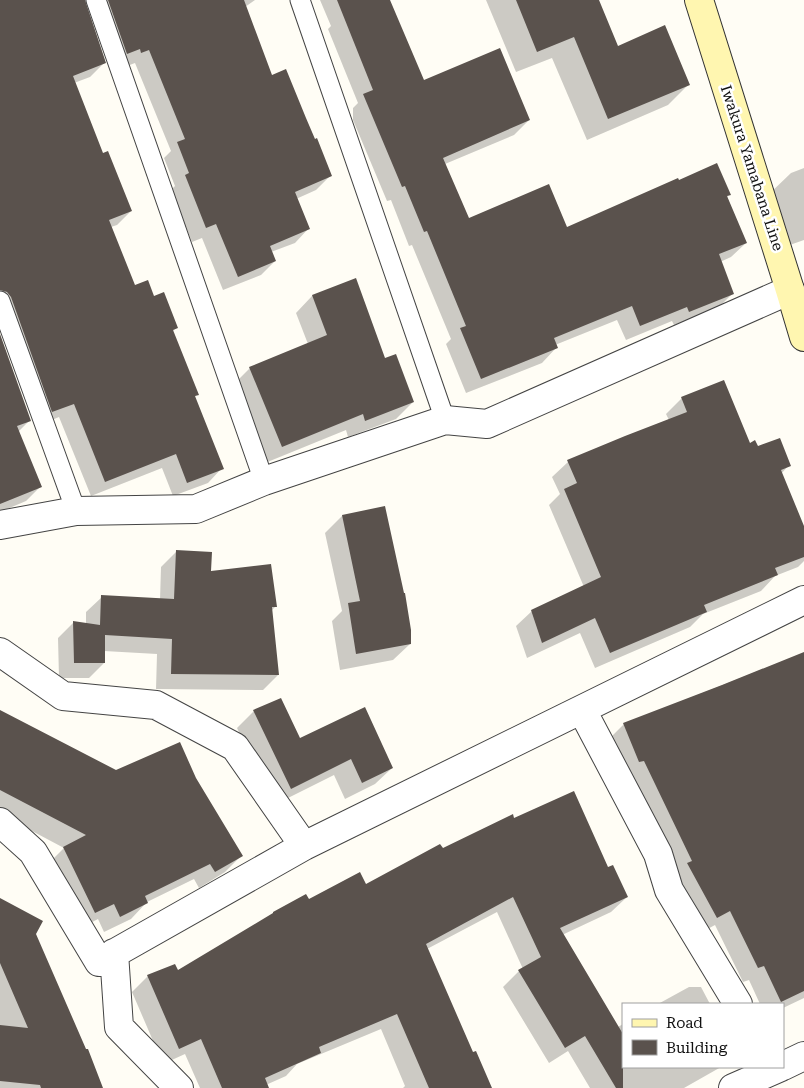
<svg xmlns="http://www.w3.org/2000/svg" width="804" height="1088" viewBox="0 0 804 1088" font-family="'Roboto Serif',serif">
	<rect width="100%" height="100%" fill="#fffdf5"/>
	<path fill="#0003" d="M 0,0 L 255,0 L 245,7 L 271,76 L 330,176 L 316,190 L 296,199 L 309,228 L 295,243 L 271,252 L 275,261 L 261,275 L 223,290 L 202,238 L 192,242 L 171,190 L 175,186 L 164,158 L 171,151 L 135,63 L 127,66 L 90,6 L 84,3 L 105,62 L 90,77 L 74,83 L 102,155 L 131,211 L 117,225 L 111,227 L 134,287 L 153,297 L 176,328 L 172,332 L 197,394 L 194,398 L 222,468 L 208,483 L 173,496 L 162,468 L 91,496 L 59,417 L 38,426 L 0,320 Z
		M 320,0 L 389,0 L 424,82 L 529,120 L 514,135 L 445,164 L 468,220 L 566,229 L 678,181 L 729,195 L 727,197 L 746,243 L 731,257 L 720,262 L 733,293 L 718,308 L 674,325 L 672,321 L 626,340 L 617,320 L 555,345 L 556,348 L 542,363 L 466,393 L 446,344 L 451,339 L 412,245 L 409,246 L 391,200 L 387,201 L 353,120 L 353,108 L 358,103 L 328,29 L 331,26 Z
		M 486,0 L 598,0 L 617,47 L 689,84 L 668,105 L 587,140 L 552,58 L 516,72 Z
		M 804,168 L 804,240 L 784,247 L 767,196 L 791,173 Z
		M 355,280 L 384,360 L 413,402 L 396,419 L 348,437 L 346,430 L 265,463 L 233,385 L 250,368 L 308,344 L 296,313 L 312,296 Z
		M 0,338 L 30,420 L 18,432 L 40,487 L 26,501 L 0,512 Z
		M 682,398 L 749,444 L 789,465 L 781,474 L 804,530 L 804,561 L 798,567 L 775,576 L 761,591 L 703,614 L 690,627 L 595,668 L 580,633 L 527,658 L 516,626 L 532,611 L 584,587 L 549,505 L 560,494 L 552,477 L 568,462 L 669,420 L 666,414 Z
		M 384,507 L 410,644 L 393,660 L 340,670 L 332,621 L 342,611 L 325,533 L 342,516 Z
		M 177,551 L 210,572 L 276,606 L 271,611 L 278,675 L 263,690 L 156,689 L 157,654 L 104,651 L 104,663 L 89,678 L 59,678 L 58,638 L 73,623 L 86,624 L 86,612 L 102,597 L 160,600 L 161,567 Z
		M 804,653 L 804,998 L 783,1008 L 783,1004 L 760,1004 L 749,980 L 743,982 L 715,925 L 702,932 L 609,739 L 624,724 Z
		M 254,711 L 300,740 L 392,768 L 375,784 L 345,799 L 334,775 L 274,805 L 237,728 Z
		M 0,712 L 116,772 L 195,778 L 241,856 L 225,872 L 199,888 L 194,879 L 147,902 L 131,919 L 104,932 L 98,919 L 79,929 L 48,864 L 64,848 L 0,814 Z
		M 514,819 L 607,869 L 627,897 L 611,912 L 562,935 L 618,1027 L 623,1024 L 623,1067 L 721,1067 L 684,1088 L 590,1088 L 568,1051 L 549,1063 L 503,987 L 519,971 L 523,969 L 497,912 L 427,949 L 472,1054 L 490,1088 L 403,1088 L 405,1086 L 381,1029 L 297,1064 L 286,1076 L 259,1088 L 200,1088 L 185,1054 L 163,1064 L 132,992 L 148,976 L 177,971 L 308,901 L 366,886 L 442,850 Z
		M 0,899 L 35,934 L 102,1088 L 0,1088 Z
		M 689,987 L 701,987 L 710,1004 L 658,1004 Z"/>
	<path fill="#5a524d" d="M 0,0 L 85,0 L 106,63 L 73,76 L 103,153 L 108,151 L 132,211 L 109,220 L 135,285 L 148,280 L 154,296 L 164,292 L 178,328 L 173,330 L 199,395 L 195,396 L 224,469 L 187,483 L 176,454 L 105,482 L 74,404 L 52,412 L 11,297 L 7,292 L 0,290 Z
		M 108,0 L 244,0 L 272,75 L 286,69 L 306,118 L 315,139 L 317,138 L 332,176 L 295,192 L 310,229 L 270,246 L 276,261 L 238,277 L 216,224 L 206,228 L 185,175 L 189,173 L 177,142 L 185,139 L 149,50 L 141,53 L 140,49 L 127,54 Z
		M 337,0 L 390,0 L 424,80 L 500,48 L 530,120 L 443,158 L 469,218 L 549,184 L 567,227 L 678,178 L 679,180 L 717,163 L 731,195 L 727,196 L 747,243 L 719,254 L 734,294 L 689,312 L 687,307 L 640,326 L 632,306 L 554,338 L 558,348 L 481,379 L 460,328 L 466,326 L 427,231 L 424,232 L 405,186 L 402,187 L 363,94 L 373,90 Z
		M 516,0 L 599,0 L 618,46 L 665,25 L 690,85 L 608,119 L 574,37 L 537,52 Z
		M 356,278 L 385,358 L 396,354 L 414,402 L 365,421 L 363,414 L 282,447 L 249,367 L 327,335 L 312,295 Z
		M 0,334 L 31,421 L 17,426 L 42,487 L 0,504 Z
		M 724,380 L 750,443 L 755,440 L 758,446 L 780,438 L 791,466 L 781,470 L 804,526 L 804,557 L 775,568 L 778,575 L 704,605 L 707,612 L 610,653 L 595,618 L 542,643 L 531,610 L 601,577 L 564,489 L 577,483 L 567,460 L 625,436 L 687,412 L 681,397 Z
		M 385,506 L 404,593 L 405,593 L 411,630 L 411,644 L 356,654 L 348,603 L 360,601 L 342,515 Z
		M 176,550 L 212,552 L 211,571 L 271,564 L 277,607 L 272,607 L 279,675 L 171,674 L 172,639 L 105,635 L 105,663 L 74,663 L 73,621 L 100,625 L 101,595 L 174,599 Z
		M 804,652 L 804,991 L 781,1002 L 764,966 L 758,968 L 730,911 L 717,918 L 687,863 L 692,861 L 644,761 L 639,762 L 623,723 L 722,685 Z
		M 281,698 L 300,738 L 365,707 L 393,768 L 362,783 L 351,759 L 291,789 L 253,710 Z
		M 0,710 L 116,770 L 180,742 L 196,778 L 243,856 L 215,872 L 210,864 L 145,896 L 148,903 L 120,917 L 114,904 L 95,913 L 63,847 L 86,835 L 0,790 Z
		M 574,791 L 608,867 L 613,865 L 628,897 L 560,928 L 623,1034 L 623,1088 L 616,1088 L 585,1036 L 565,1048 L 518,970 L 541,957 L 513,897 L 426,944 L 473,1052 L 476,1051 L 492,1088 L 429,1088 L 397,1014 L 319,1047 L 321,1053 L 265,1078 L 269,1088 L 222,1088 L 201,1039 L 179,1049 L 147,975 L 175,964 L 178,970 L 273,913 L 273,912 L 306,894 L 309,899 L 360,872 L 366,884 L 440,844 L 443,848 L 513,814 L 514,818 Z
		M 0,898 L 43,921 L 36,934 L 86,1049 L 88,1049 L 103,1088 L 41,1088 L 40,1085 L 0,1081 L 0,1025 L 28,1028 L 0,963 Z"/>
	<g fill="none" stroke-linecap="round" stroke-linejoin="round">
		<defs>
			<path id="service" d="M 96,0 L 264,481
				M 300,0 L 445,420
				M 0,301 L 76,511"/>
			<path id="minor" d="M 0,525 L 76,511 L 196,509 L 264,481 L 445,420 L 487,424 L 790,290
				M 0,652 L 63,696 L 156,705 L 235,747 L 304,846
				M 582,710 L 658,854 L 669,890 L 738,1004
				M 0,822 L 33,852 L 99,962 L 304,846 L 804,600
				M 114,953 L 119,1027 L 179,1088
				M 783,1066 L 804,1056
				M 733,1088 L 781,1067"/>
			<path id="secondary" d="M 699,0 L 790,290 L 804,337"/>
		</defs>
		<use href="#service" stroke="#444" stroke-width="21"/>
		<use href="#minor" stroke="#444" stroke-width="30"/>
		<use href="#secondary" stroke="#333" stroke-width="30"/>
		<use href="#service" stroke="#fff" stroke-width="19"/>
		<use href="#minor" stroke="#fff" stroke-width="28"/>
		<use href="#secondary" stroke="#fff6b0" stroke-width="28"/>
	</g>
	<g text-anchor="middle" stroke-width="5" stroke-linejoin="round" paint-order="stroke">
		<g font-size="15" fill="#111" stroke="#fff">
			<text transform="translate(752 168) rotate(72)" y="5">Iwakura Yamabana Line</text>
		</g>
	</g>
	<rect x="622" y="1003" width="162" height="65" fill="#ffffff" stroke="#a0a0a0"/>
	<rect x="632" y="1019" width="25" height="8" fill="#fff6b0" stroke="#a0a0a0"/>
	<text x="666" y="1028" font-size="15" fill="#111111">Road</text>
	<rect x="632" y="1040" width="25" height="15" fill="#5a524d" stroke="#a0a0a0"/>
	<text x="666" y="1053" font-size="15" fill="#111111">Building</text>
</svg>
